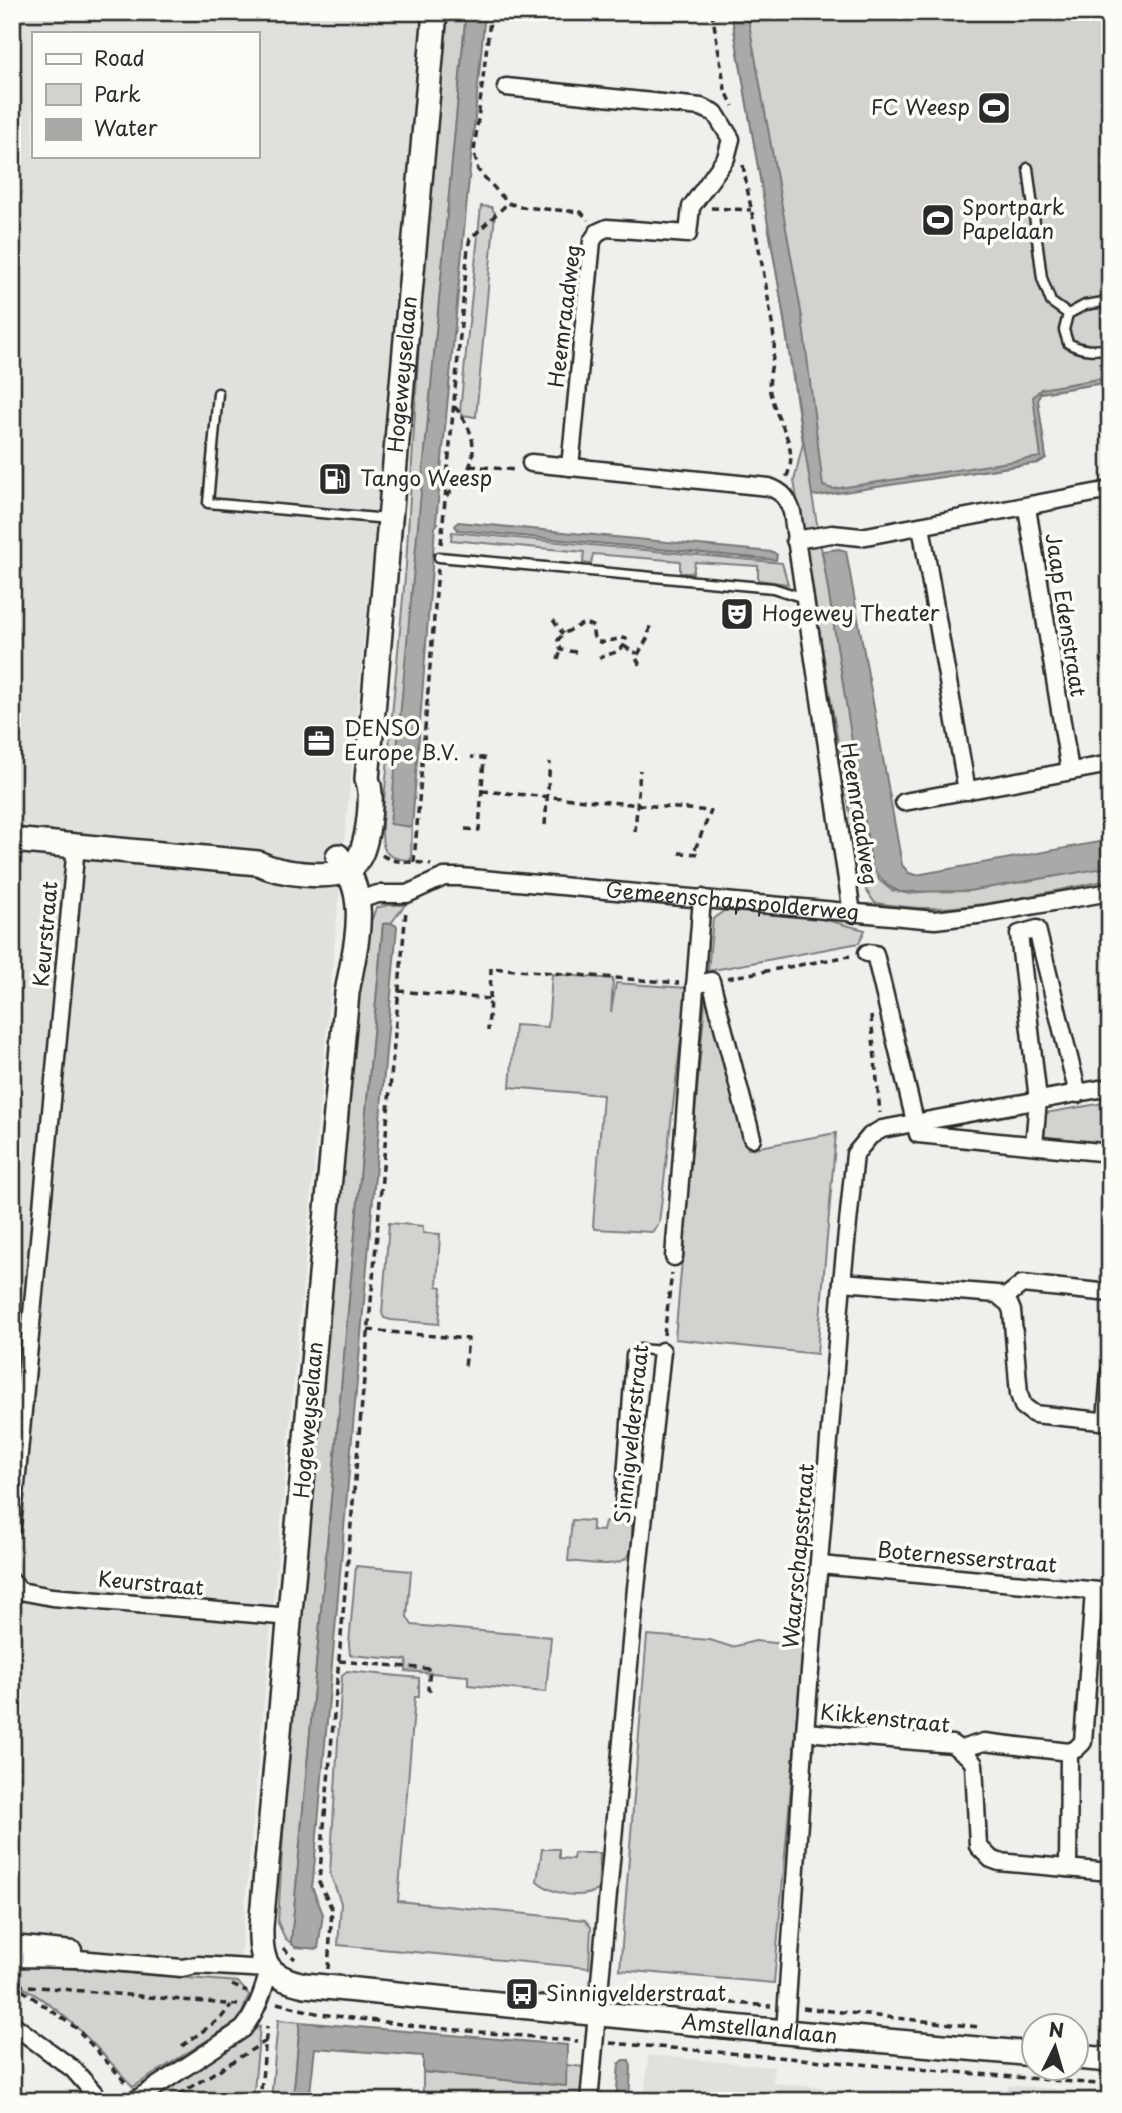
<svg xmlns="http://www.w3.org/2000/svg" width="1122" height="2113" viewBox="0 0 1122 2113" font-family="'Playpen Sans',sans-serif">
	<rect width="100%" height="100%" fill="#f0efeb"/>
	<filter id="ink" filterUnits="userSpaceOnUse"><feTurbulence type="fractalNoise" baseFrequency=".0143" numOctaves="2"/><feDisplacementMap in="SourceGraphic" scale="14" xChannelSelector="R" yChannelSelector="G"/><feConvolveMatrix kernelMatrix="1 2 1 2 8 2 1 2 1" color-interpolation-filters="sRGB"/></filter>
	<g filter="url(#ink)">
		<path fill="#e1e0dc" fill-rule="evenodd" d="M 12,12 L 425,12 L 335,938 L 238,1982 L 12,1963 ZM 33,33 L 257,33 L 257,156 L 33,156 Z
			M 648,2055 L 774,2067 L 773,2083 L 969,2101 L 644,2101 Z
			M 1008,2085 L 1110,2094 L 1110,2101 L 1007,2101 Z"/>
		<path fill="#d3d2cf" stroke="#7f7e7d" stroke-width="2" d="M 446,12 L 466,12 L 391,823 L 412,827 L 411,860 C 381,859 382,848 382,822 L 406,566 L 425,239 Z
			M 731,12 L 1110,12 L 1110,382 L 1040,393 L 1038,401 L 1046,458 L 1038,463 L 812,495 L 879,880 L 891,890 L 910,894 L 1110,859 L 1110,880 C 1052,890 993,907 934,908 C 915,909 894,905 875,903 L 866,890 L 860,873 L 794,481 L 803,443 L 779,287 Z
			M 481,206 L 491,207 L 495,213 L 476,417 L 462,415 L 460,411 Z
			M 452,532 L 782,563 L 788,584 L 758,580 L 758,566 L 695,562 L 693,573 L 680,573 L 680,561 L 593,554 L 591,564 L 583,563 L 584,552 L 451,540 Z
			M 388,905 L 405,905 L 391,923 L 383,924 L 291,1943 L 285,1938 L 278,1923 L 291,1690 L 361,948 L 376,908 Z
			M 725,910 L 818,918 L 865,930 L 859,943 L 708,971 L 713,919 Z
			M 552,974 L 613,979 L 611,1012 L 616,983 L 687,988 L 659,1223 L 652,1232 L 595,1229 L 593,1226 L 603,1095 L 510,1087 L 515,1025 L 548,1027 Z
			M 706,990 L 748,1149 L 836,1133 L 817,1354 L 675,1339 Z
			M 1110,1102 L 1110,1143 L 1044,1137 L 1045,1113 Z
			M 389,1223 L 423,1226 L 423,1233 L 440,1234 L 437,1286 L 442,1287 L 439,1324 L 391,1320 L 384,1318 L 382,1313 Z
			M 572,1520 L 592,1521 L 592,1530 L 603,1531 L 605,1522 L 632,1524 C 632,1532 633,1543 630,1552 C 625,1571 583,1562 568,1561 Z
			M 356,1566 L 411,1571 L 407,1617 L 412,1625 L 551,1637 L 546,1692 L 468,1685 L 468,1676 L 406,1671 L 407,1660 L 350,1655 L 349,1644 Z
			M 647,1635 L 710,1640 L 732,1647 L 755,1641 L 803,1646 L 774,1983 L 620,1970 Z
			M 347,1671 L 419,1678 L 419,1697 L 415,1697 L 398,1901 L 585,1920 L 591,1927 L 589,1968 L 338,1945 L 341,1903 L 330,1873 L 342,1675 Z
			M 542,1849 L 559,1849 L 559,1858 L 573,1859 L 574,1853 L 600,1853 L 598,1890 C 579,1900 552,1894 537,1881 Z
			M 12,1964 L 238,1982 L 249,1995 L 239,2020 L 133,2087 C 95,2045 64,2008 12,1981 Z
			M 278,2020 L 300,2022 L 293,2101 L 271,2101 Z
			M 260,2026 L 253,2101 L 152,2101 Z
			M 566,2065 L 583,2067 L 581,2094 L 576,2101 L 491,2101 L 423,2093 L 423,2072 L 565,2086 Z"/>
		<path fill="#aaa9a7" stroke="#777775" stroke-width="2" d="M 466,12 L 485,12 L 436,522 L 438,523 L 435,527 L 412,827 L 390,824 Z
			M 731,12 L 747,12 L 802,317 L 823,486 L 833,489 L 1041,457 L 1033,397 L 1041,389 L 1110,377 L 1110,382 L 1040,393 L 1038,401 L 1046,458 L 1038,463 L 1008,467 L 818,496 L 812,495 L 779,287 Z
			M 458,522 L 773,552 L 777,555 L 776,560 L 458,530 L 455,526 Z
			M 839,549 L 846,551 L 902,865 L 909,873 L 916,875 L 1110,840 L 1110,867 L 969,891 L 900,892 L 888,886 L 872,868 L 822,551 Z
			M 391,923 L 397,926 L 313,1880 L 312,1887 L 323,1914 L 318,1949 L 295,1947 L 291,1943 L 383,924 Z
			M 300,2022 L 567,2045 L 566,2086 L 423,2072 L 423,2056 L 315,2048 L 309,2101 L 293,2101 Z
			M 624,2060 L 629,2060 L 631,2067 L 629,2101 L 616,2101 L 619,2064 Z"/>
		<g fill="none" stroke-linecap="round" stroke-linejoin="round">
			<defs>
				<path id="lane" d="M 1028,168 L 1042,278 L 1051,302 L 1068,314
					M 1110,301 L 1085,305 L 1068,314 L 1064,330 L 1068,343 C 1082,351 1095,351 1110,348
					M 218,393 L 208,503 L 388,519
					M 439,557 L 773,588 L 804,598
					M 645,1512 L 627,1511 L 621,1507 L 620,1504 L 631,1355 L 640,1349 L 662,1351"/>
				<g id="street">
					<path d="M 506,87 L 701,107 L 715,113 L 731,139 L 726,158 L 691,207 L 688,234 L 607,228 L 598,232 L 592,241 L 570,467"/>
					<path d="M 531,463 L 769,487 C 783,492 787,498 792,512 L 852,913"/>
					<path d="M 1027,508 L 1070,771"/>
					<path d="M 921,526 L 967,791"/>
					<path d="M 795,540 L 832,534 L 861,537 L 1110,490"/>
					<path d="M 904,802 L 1110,764"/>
					<path id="s1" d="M 358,900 L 378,894 L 407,894 L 444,877 L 461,877 L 935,920 L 985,914 L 1110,892"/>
					<path d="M 867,953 L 875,954 L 918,1134 L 1110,1153"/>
					<path d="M 695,985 L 711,981 L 752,1138"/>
					<path d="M 1034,1145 L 1038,1100 L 1019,934 L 1037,929 L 1078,1094"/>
					<path d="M 674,1257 L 702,898"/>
					<path d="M 842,1282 L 997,1294 L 1009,1304 L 1012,1311 L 1019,1394 L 1023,1406 L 1034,1414 L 1110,1422"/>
					<path d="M 1003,1299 L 1022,1284 L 1110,1293"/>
					<path d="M 1106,1421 L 1110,1372"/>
					<path d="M 12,1527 L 76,846"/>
					<path d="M 820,1565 L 1110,1592"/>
					<path d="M 12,1582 L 20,1591 L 52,1597 L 291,1617"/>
					<path d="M 805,1732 L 952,1744 L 968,1756 L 974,1764 L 978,1846 L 991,1859 L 999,1862 L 1110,1872"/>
					<path d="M 961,1749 L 984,1742 L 1069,1752 L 1076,1749 L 1083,1742 L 1094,1591"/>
					<path d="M 1068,1868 L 1069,1752"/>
					<path d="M 12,1944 L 73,1950"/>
					<path d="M 12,1958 L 78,1959 L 182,1968 L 197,1965 L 269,1969 C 264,1991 257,2011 243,2029 L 134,2101"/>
					<path d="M 12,2024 L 73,2069 L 101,2101"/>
					<path d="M 785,2032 L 805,1732 L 842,1282 L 855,1154 L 870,1136 L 882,1129 L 1110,1087"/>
					<path d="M 589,2101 L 636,1588 L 662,1351"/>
				</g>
				<g id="secondary">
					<path d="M 12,840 L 258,863 C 280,874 327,879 350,870"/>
					<path id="s2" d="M 338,856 C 372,897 355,945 347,993 L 261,1927 C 260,1965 268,1977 305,1985 L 785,2032 L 1034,2054"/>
					<path id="s3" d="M 350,870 C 354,864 360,858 362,851 C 368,835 374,794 367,779 L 435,12"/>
					<path d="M 1076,2057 L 1110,2060"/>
				</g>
			</defs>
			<use href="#lane" stroke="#2b2b2b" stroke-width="13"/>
			<use href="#street" stroke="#2b2b2b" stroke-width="21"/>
			<use href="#secondary" stroke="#2b2b2b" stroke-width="28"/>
			<path stroke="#2b2b2b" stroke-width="3.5" stroke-dasharray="7 5" stroke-linecap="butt" d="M 491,12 L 474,152 L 478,170 L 508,203 L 521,207 L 581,212 L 588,220
				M 712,12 L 725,89 L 733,106
				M 743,165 C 753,223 767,281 774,339 C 776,356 767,374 770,392 C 776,422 801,447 786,478
				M 711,208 L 751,210
				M 470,466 L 517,470
				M 446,496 C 479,469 482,438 454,406
				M 441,544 L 468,247 L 470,239 L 508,203
				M 553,620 L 563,634
				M 624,646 L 633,652 L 637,653
				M 576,652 L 561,650 L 558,640 L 563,634 L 584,623 L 593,626 C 591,653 610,638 626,638 L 627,642 L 619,651 L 599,658
				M 558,660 L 561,650
				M 640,665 L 636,658 L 648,637 L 650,626
				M 482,791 L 711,811 L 693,854
				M 545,825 L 550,762
				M 465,829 L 479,830 L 484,758 L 471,757
				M 635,832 L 640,770
				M 679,853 L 702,854
				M 382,855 C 395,865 416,860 431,865
				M 414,862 L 438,569
				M 727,978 L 850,956
				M 398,991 L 490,999 L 488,1031
				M 490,999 L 491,968 L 679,983
				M 871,1016 L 880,1113
				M 368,1330 L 468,1339 L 465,1367
				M 664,1335 L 672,1273
				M 339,1661 L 430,1669 L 428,1689 L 435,1694
				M 283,1948 L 295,1959
				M 328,1969 L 332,1909 L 319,1882 L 406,910
				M 12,1983 L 76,2028 L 128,2085
				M 17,1985 L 238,2005
				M 232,1985 L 247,1992
				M 695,2000 L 771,2006
				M 277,2003 L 320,2014 L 425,2027 L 578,2041
				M 803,2008 L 980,2027
				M 610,2043 L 1110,2085
				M 182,2046 L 221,2018 L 231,2005
				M 178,2095 L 266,2041
				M 260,2101 L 267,2026"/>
			<use href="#lane" stroke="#fdfcf7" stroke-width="8"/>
			<use href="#street" stroke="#fdfcf7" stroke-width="16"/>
			<use href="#secondary" stroke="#fdfcf7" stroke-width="23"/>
		</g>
	</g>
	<defs>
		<symbol id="stadium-square" viewBox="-11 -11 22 22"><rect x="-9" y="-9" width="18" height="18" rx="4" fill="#2b2b2b" stroke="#fdfcf7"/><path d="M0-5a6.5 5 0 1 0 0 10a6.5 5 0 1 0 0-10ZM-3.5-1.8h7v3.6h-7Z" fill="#fff"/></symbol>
		<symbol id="fuel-square" viewBox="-11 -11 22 22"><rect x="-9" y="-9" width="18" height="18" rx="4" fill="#2b2b2b" stroke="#fdfcf7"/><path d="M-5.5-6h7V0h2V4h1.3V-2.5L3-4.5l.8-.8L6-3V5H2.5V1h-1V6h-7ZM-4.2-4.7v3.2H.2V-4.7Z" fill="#fff"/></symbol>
		<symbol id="theatre-square" viewBox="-11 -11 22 22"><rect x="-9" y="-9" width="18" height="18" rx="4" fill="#2b2b2b" stroke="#fdfcf7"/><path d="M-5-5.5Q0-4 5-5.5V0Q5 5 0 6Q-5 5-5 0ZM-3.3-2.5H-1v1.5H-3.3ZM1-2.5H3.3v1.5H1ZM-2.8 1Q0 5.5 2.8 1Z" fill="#fff"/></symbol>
		<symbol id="office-square" viewBox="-11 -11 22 22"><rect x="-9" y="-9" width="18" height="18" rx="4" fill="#2b2b2b" stroke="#fdfcf7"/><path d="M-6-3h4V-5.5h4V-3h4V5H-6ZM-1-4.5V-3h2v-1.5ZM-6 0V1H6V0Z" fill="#fff"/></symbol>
		<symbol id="bus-square" viewBox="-11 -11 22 22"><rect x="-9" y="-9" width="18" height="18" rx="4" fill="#2b2b2b" stroke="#fdfcf7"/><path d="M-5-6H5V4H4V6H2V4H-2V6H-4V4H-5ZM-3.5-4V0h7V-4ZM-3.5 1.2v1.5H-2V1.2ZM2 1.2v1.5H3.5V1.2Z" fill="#fff"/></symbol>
	</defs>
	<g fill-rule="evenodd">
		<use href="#stadium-square" x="975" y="89" width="38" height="38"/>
		<use href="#stadium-square" x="919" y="201" width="38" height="38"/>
		<use href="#fuel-square" x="316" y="460" width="38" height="38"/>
		<use href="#theatre-square" x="718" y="595" width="38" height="38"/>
		<use href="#office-square" x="300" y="722" width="38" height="38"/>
		<use href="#bus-square" x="503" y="1975" width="38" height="38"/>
	</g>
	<g text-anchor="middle" stroke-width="7" stroke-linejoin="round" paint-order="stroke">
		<g font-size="21" fill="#2b2b2b" stroke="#fdfcf7" text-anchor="start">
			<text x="970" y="115" text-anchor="end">FC Weesp</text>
			<text x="962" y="215">Sportpark<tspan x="962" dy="24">Papelaan</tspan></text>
			<text x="360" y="486">Tango Weesp</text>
			<text x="762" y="621">Hogewey Theater</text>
			<text x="344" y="736">DENSO<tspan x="344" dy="24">Europe B.V.</tspan></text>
			<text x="546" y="2001">Sinnigvelderstraat</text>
		</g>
		<g font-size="21" fill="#2b2b2b" stroke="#fdfcf7">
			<text transform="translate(565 316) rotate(-83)" y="7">Heemraadweg</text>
			<text dy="7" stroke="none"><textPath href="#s3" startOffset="502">Hogeweyselaan</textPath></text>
			<text transform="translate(1065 615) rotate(81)" y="7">Jaap Edenstraat</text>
			<text transform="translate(859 814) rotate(81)" y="7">Heemraadweg</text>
			<text dy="7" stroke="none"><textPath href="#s1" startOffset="380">Gemeenschapspolderweg</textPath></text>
			<text transform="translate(46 934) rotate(-85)" y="7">Keurstraat</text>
			<text transform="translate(309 1420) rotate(-85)" y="7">Hogeweyselaan</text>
			<text transform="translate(632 1434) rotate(-84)" y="7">Sinnigvelderstraat</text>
			<text transform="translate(799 1556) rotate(-85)" y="7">Waarschapsstraat</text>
			<text transform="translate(967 1558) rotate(5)" y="7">Boternesserstraat</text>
			<text transform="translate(151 1584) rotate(5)" y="7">Keurstraat</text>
			<text transform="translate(885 1719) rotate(6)" y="7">Kikkenstraat</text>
			<text dy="7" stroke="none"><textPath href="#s2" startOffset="1620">Amstellandlaan</textPath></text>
		</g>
	</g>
	<rect width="1122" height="2113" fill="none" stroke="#fdfcf7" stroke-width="42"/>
	<rect x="21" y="21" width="1080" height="2071" fill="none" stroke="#2b2b2b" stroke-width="2.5" filter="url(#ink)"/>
	<rect x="32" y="32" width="228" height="126" fill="#fdfcf7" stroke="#a9a8a5" stroke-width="2"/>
	<rect x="46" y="54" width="35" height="10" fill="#fdfcf7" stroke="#a9a8a5" stroke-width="2"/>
	<text x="94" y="66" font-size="21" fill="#2b2b2b">Road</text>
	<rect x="46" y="84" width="35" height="21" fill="#d3d2cf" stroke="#a9a8a5" stroke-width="2"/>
	<text x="94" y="102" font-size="21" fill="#2b2b2b">Park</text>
	<rect x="46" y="119" width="35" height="21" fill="#aaa9a7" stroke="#a9a8a5" stroke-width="2"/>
	<text x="94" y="136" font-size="21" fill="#2b2b2b">Water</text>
	<g transform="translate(1055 2047) rotate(5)"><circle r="33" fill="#fdfcf7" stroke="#a9a8a5" stroke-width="2"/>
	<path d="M0-5L12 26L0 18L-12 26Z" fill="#2b2b2b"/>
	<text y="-10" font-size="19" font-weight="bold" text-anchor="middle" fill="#2b2b2b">N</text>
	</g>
</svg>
